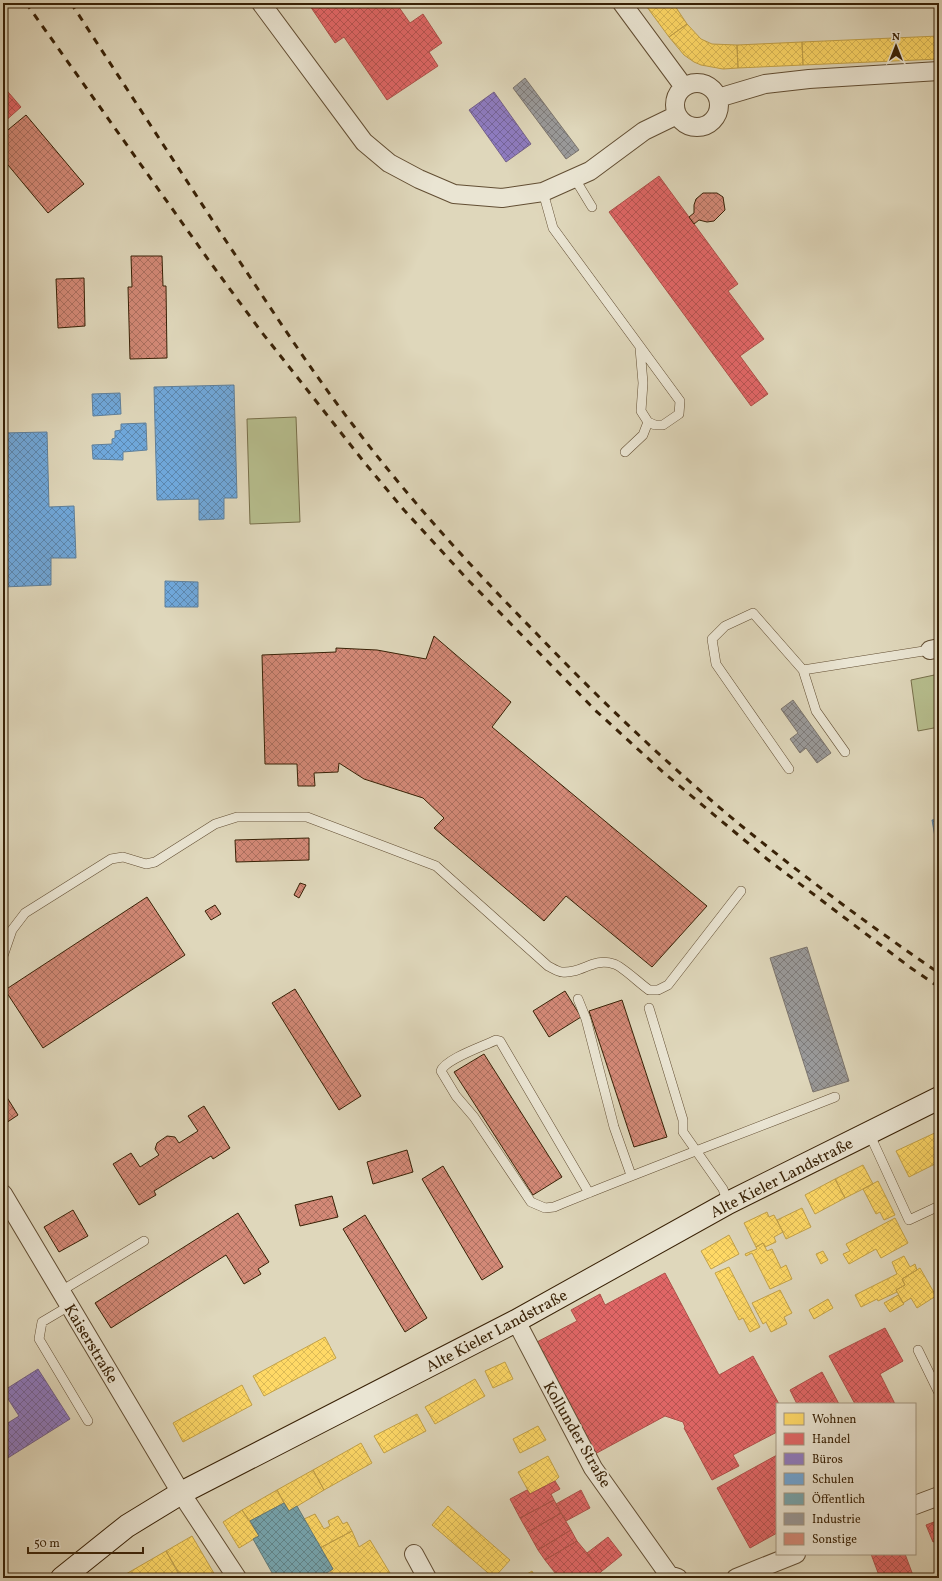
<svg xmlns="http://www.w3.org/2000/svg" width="942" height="1581" viewBox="0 0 942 1581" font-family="Vollkorn,serif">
	<defs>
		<pattern id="homes-cross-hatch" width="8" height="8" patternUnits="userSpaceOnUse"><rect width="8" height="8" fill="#ffd966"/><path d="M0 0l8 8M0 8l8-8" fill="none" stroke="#dbba57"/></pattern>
		<pattern id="shops-cross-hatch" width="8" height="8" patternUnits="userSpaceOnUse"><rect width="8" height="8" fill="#e06666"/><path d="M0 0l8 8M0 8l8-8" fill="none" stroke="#b75452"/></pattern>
		<pattern id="offices-cross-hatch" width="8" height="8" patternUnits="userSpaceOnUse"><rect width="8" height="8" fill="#8e7cc3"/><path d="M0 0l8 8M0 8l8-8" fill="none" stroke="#75659c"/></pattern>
		<pattern id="schools-cross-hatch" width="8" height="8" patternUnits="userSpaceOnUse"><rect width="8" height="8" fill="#6fa8dc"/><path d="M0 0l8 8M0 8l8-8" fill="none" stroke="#5c88b0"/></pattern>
		<pattern id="public-cross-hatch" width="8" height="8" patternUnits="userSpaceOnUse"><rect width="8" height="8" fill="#76a5af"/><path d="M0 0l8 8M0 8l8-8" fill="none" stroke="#62868c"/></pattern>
		<pattern id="industry-cross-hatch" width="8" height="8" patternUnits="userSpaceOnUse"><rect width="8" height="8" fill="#999"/><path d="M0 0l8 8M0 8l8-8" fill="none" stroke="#7e7c7b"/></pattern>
		<pattern id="building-cross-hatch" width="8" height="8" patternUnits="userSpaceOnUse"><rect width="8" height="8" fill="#d38977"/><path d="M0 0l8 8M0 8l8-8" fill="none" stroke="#ac7060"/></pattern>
	</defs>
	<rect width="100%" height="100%" fill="#dfd7bb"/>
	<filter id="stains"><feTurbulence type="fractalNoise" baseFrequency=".005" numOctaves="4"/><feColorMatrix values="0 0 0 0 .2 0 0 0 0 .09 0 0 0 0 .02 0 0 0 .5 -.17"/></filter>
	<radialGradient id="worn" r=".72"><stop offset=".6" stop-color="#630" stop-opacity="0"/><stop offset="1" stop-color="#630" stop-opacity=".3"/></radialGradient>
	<path fill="#b6bd8d" stroke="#776f4a" d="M 296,417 L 300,522 L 250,524 L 247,419 Z
		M 939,674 L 939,727 L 918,731 L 911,680 Z"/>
	<path fill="url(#homes-cross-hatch)" stroke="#c3a249" d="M 644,3 L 673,3 L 687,24 L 669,37 Z
		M 687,24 L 701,39 L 712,44 L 737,45 L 738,68 L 723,69 L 701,65 L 694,62 L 684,55 L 669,37 Z
		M 939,36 L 939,59 L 803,65 L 802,42 Z
		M 802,42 L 803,65 L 738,68 L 737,45 Z
		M 939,1131 L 939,1162 L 909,1177 L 896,1151 Z
		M 863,1165 L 873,1184 L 845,1198 L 835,1179 Z
		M 835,1179 L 845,1198 L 815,1214 L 805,1195 Z
		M 878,1181 L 895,1215 L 884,1220 L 880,1212 L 876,1214 L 863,1189 Z
		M 802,1208 L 811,1227 L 786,1239 L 777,1220 Z
		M 767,1212 L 769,1217 L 774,1215 L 783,1232 L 774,1237 L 776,1242 L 765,1247 L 763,1243 L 756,1247 L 744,1223 Z
		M 895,1218 L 908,1243 L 881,1258 L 876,1249 L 849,1264 L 843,1254 L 850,1251 L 846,1244 Z
		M 729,1235 L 739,1254 L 711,1269 L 701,1251 Z
		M 763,1243 L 767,1251 L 772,1249 L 781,1268 L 786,1265 L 792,1279 L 770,1289 L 752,1253 L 746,1256 L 745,1254 L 757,1249 L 756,1247 Z
		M 823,1251 L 828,1260 L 821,1264 L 816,1254 Z
		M 904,1256 L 910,1267 L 915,1264 L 917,1270 L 902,1279 L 905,1285 L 896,1290 L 897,1292 L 878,1301 L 877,1299 L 861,1307 L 855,1295 L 897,1274 L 892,1262 Z
		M 729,1267 L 760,1327 L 750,1332 L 743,1318 L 739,1320 L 715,1273 Z
		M 920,1268 L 936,1296 L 917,1308 L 911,1298 L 903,1303 L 896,1290 L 905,1285 L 902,1279 Z
		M 780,1290 L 792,1313 L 784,1317 L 787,1324 L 771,1332 L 766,1322 L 763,1324 L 752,1303 Z
		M 898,1295 L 904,1304 L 890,1312 L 884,1303 Z
		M 828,1299 L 833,1308 L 814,1319 L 809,1310 Z
		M 325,1337 L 336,1358 L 264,1396 L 253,1376 Z
		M 505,1362 L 513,1379 L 493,1388 L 485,1371 Z
		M 475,1379 L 485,1396 L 435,1424 L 425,1407 Z
		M 242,1385 L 252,1405 L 183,1442 L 173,1423 Z
		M 417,1414 L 426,1431 L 384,1453 L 374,1436 Z
		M 538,1426 L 546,1440 L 520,1453 L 513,1439 Z
		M 361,1443 L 372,1463 L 324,1490 L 313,1470 Z
		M 548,1456 L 559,1477 L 555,1481 L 530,1494 L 518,1472 Z
		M 313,1470 L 324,1490 L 289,1511 L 277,1490 Z
		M 277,1490 L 284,1503 L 250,1521 L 242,1510 Z
		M 448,1506 L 510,1560 L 494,1578 L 432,1525 Z
		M 242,1510 L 259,1536 L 239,1548 L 223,1522 Z
		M 315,1514 L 324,1529 L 330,1526 L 328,1521 L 338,1516 L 343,1524 L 347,1522 L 352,1531 L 320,1548 L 304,1519 Z
		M 352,1531 L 359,1547 L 370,1540 L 393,1578 L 335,1578 L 330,1571 L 333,1569 L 320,1548 Z
		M 192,1536 L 215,1575 L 210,1578 L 182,1578 L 166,1551 Z
		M 166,1551 L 178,1573 L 168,1578 L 119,1578 Z
		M 532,1571 L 536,1578 L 522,1578 L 522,1577 Z"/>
	<path fill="url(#shops-cross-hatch)" stroke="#ae5149" d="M 308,3 L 396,3 L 410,23 L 423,14 L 442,43 L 429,52 L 438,66 L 387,100 L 344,37 L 335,43 Z
		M 3,86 L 21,107 L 3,123 Z
		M 659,176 L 738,284 L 728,291 L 764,339 L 740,356 L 768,394 L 751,406 L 609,212 Z
		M 665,1273 L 719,1375 L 753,1356 L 779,1404 L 777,1404 L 777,1432 L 733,1455 L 739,1466 L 712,1480 L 684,1428 L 685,1427 L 683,1422 L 665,1416 L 595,1454 L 535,1343 L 577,1321 L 571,1310 L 600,1294 L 605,1305 Z
		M 885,1328 L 903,1361 L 880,1374 L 895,1404 L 855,1404 L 829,1356 Z
		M 822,1372 L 839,1404 L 797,1404 L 790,1390 Z
		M 777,1455 L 777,1533 L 750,1548 L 717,1488 Z
		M 555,1481 L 560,1489 L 551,1494 L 554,1500 L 520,1518 L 510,1499 L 527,1490 L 530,1494 Z
		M 581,1490 L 590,1508 L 566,1521 L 556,1504 Z
		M 554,1500 L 561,1513 L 528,1532 L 520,1518 Z
		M 561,1513 L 571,1530 L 538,1550 L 528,1532 Z
		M 939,1520 L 939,1540 L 933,1542 L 926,1525 Z
		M 571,1530 L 577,1541 L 545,1560 L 538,1550 Z
		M 608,1537 L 622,1555 L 602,1571 L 587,1553 Z
		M 577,1541 L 602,1571 L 594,1578 L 559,1578 L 545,1560 Z
		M 871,1554 L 905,1554 L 914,1578 L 880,1578 Z"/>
	<path fill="url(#offices-cross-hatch)" stroke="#74618a" d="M 494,92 L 531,144 L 506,162 L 469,110 Z
		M 38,1369 L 70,1419 L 3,1461 L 3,1426 L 19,1416 L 3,1391 Z"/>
	<path fill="url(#schools-cross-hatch)" stroke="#5e809c" d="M 234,385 L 237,498 L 224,498 L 224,519 L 199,520 L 199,499 L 157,500 L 154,387 Z
		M 120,393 L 121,414 L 93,416 L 92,394 Z
		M 146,423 L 147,450 L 123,452 L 123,460 L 93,459 L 92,445 L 112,444 L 112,439 L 115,438 L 115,431 L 121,430 L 121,424 Z
		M 47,432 L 49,507 L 74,506 L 76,558 L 51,558 L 51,585 L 3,587 L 3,433 Z
		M 165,581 L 198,582 L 198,607 L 165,607 Z
		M 939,819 L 939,860 L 932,820 Z"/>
	<path fill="url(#public-cross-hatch)" stroke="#637d7c" d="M 284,1503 L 289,1511 L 297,1506 L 333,1569 L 318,1578 L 275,1578 L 253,1539 L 259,1536 L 250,1521 Z"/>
	<path fill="url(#industry-cross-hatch)" stroke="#7c756d" d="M 525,78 L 579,150 L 566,159 L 513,88 Z
		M 793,700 L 831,753 L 817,763 L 806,748 L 800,753 L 790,739 L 798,733 L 781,709 Z
		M 807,947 L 849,1081 L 813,1092 L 770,958 Z"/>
	<path fill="url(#building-cross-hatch)" stroke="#382106" d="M 26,115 L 84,184 L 48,213 L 3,159 L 3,134 Z
		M 703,193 L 717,193 L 723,197 L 725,210 L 714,221 L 707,222 L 699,220 L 694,224 L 689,217 L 694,213 L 694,205 L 696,199 Z
		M 131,256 L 162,256 L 163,286 L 166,286 L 167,358 L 130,359 L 128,287 L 132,287 Z
		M 84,278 L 85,326 L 58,328 L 56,279 Z
		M 434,636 L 511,702 L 492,727 L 707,906 L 652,967 L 566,896 L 544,921 L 434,828 L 444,818 L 423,798 L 364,779 L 339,763 L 338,772 L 314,773 L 315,786 L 298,786 L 297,764 L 265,764 L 262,655 L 336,652 L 336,648 L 377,650 L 426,659 Z
		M 309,838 L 309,860 L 236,862 L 235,840 Z
		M 300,883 L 306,885 L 299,898 L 294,895 Z
		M 147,897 L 185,955 L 43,1048 L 5,990 Z
		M 215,905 L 221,914 L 211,920 L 205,911 Z
		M 295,989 L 361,1096 L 339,1110 L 272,1003 Z
		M 565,991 L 581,1017 L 549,1037 L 533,1011 Z
		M 622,1000 L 667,1137 L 634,1147 L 589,1011 Z
		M 484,1054 L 562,1177 L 533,1195 L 454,1072 Z
		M 3,1091 L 18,1115 L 3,1125 Z
		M 204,1106 L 230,1148 L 213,1159 L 211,1156 L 154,1191 L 156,1195 L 139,1205 L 113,1164 L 131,1153 L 140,1167 L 159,1155 L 155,1149 L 157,1143 L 167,1136 L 175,1137 L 179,1143 L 198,1131 L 188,1116 Z
		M 407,1150 L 413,1172 L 373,1184 L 367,1162 Z
		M 443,1166 L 503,1267 L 482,1280 L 422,1179 Z
		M 332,1196 L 338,1217 L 300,1226 L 295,1205 Z
		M 73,1210 L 88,1236 L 59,1252 L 44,1227 Z
		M 238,1213 L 269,1262 L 258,1269 L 261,1274 L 244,1284 L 226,1255 L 111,1328 L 95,1303 Z
		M 365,1215 L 427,1318 L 405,1332 L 343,1229 Z"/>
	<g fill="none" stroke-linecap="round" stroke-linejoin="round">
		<defs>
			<path id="lane" d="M 575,179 L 592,207
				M 543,192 L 553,228 L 680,401 L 679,414 L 663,425 L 655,425 L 648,422 L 641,411 L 643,383 L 640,348
				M 625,452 L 643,435 L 648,422
				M 845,752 L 816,711 L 803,670 L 930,650
				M 789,769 L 716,664 L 712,639 L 725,626 L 753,613 L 803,670
				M 3,956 L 12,930 L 25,913 L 111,859 L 123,857 L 146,864 L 155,862 L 215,824 L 237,817 L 307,817 L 436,866 L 548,966 C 552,968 558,972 562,972 C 582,974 593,957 614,964 C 622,966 640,984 649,990 L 658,990 L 668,985 L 741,891
				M 578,999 L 586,1019 L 614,1127 L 631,1175
				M 649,1008 L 683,1120 L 683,1132 L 723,1189 L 728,1203
				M 869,1133 L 909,1220 L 939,1206
				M 589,1193 L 500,1041 L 496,1040 C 484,1046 445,1059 441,1071 L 456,1096 L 474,1117 L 531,1202 L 545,1208 L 554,1207 C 647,1169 741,1134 835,1097
				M 61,1291 L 144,1241
				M 69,1306 L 42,1322 L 39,1339 L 88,1421
				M 918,1350 L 939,1393"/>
			<path id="street" d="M 261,3 L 364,142 L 389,163 L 419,179 L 454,194 L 502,198 L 543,192 L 590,171 L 644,131 L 677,115
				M 622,3 L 684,87
				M675 105a22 22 0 1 1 44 0a22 22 0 1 1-44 0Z
				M 718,98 L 765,84 L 809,79 L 939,71
				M 930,650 L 939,648
				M 3,1194 L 181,1493 L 237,1578
				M 516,1321 L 593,1468 L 669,1575 L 678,1578
				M 915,1505 L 939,1496
				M 414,1554 L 427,1578
				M 736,1578 L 796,1554"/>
			<path id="secondary" d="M 62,1578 L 127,1526 L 181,1493 L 516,1321 L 728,1203 L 939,1098"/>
		</defs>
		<use href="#lane" stroke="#624e33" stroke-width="10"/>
		<use href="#street" stroke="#624e33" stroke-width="20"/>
		<use href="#secondary" stroke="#382106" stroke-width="24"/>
		<use href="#lane" stroke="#eae5d3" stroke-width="9"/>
		<use href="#street" stroke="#eae5d3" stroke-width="18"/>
		<use href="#secondary" stroke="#eae5d3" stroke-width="22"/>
		<path stroke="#382106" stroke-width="3" stroke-dasharray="7 7" stroke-linecap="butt" d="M 26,3 L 210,262 L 260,330 L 364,462 L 404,510 L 469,581 L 595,710 L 664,773 L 767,859 L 911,968 L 939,987
			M 71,3 C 121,80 172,158 222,235 C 265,299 306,364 353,425 C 409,499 471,567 536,633 C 600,700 667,764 738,823 C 803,876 870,926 939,973"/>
	</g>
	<g text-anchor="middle" stroke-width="4" stroke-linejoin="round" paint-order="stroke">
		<g font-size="16" fill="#382106" stroke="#eae5d3">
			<text transform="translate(781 1177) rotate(-27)" y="6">Alte Kieler Landstraße</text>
			<text transform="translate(496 1330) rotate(-28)" y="6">Alte Kieler Landstraße</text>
			<text transform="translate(92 1343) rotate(59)" y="6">Kaiserstraße</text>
			<text transform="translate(578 1434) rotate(60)" y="6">Kollunder Straße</text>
		</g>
	</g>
	<rect width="942" height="1581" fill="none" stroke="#dfd7bb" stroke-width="16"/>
	<rect x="4" y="4" width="934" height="1573" fill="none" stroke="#382106" stroke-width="2"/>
	<rect x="8" y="8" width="926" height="1565" fill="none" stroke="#382106"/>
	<rect x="776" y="1403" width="140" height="152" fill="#eae5d3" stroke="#a39781"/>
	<rect x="784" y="1413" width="20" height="12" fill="#ffd966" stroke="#a39781"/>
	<text x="812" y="1423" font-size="12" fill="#382106">Wohnen</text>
	<rect x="784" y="1433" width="20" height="12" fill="#e06666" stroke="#a39781"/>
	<text x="812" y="1443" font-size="12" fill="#382106">Handel</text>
	<rect x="784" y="1453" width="20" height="12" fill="#8e7cc3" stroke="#a39781"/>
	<text x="812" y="1463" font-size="12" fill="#382106">Büros</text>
	<rect x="784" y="1473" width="20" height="12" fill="#6fa8dc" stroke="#a39781"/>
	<text x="812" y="1483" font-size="12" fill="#382106">Schulen</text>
	<rect x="784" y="1493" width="20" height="12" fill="#76a5af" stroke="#a39781"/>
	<text x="812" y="1503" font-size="12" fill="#382106">Öffentlich</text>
	<rect x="784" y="1513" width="20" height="12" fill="#999999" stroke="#a39781"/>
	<text x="812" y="1523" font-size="12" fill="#382106">Industrie</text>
	<rect x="784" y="1533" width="20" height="12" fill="#d38977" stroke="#a39781"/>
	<text x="812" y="1543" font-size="12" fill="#382106">Sonstige</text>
	<g transform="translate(896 46)" stroke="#eae5d3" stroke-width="3" paint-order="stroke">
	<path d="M0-3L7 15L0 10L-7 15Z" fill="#382106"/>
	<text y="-6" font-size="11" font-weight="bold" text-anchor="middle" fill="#382106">N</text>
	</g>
	<path d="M28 1547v6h115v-6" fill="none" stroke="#382106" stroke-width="2"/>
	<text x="34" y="1547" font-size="12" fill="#382106" stroke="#eae5d3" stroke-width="3" paint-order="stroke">50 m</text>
	<rect width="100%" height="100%" filter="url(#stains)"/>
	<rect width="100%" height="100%" fill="url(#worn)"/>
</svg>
